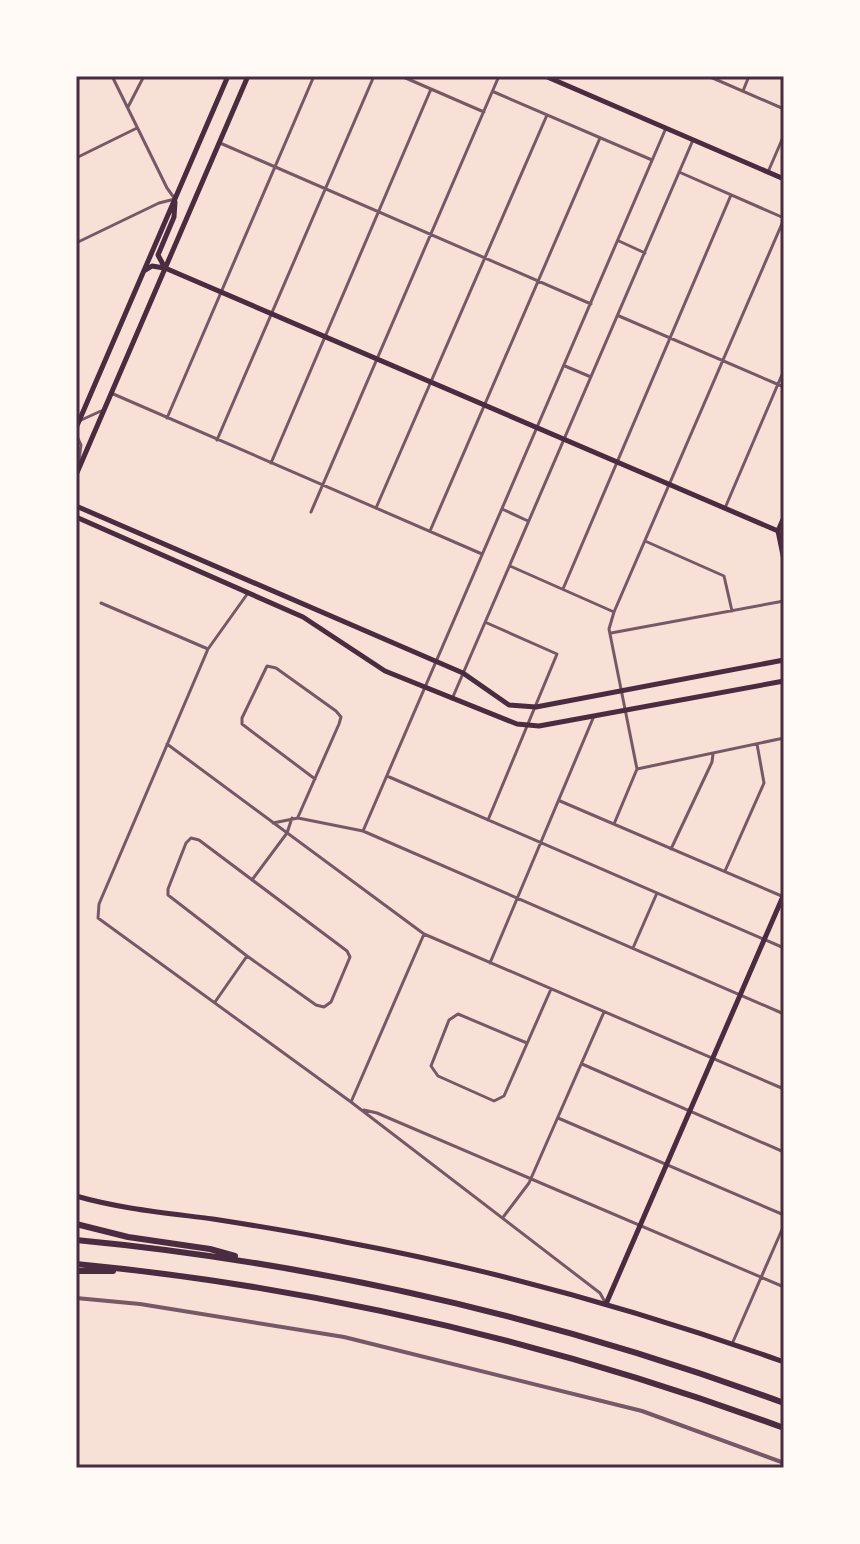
<svg xmlns="http://www.w3.org/2000/svg" width="860" height="1544" viewBox="0 0 860 1544" font-family="'PT Sans',sans-serif">
	<rect width="100%" height="100%" fill="#f7e1d7"/>
	<g fill="none" stroke-linecap="round" stroke-linejoin="round">
		<path stroke="#755966" stroke-width="3" d="M 401,76 L 484,112
			M 708,76 L 784,109
			M 743,91 L 749,76
			M 494,92 L 652,160
			M 128,107 L 144,76
			M 220,143 L 591,304
			M 76,158 L 137,128
			M 679,172 L 784,218
			M 768,172 L 784,135
			M 619,241 L 645,253
			M 76,243 L 159,203 L 175,199 L 167,188 L 112,76
			M 619,316 L 784,387
			M 565,366 L 591,377
			M 111,393 L 482,554
			M 167,418 L 314,76
			M 79,421 L 101,411
			M 76,434 L 81,445 L 78,467
			M 217,440 L 374,76
			M 271,463 L 431,89
			M 376,508 L 547,115
			M 725,508 L 784,370
			M 502,509 L 528,521
			M 311,512 L 499,76
			M 430,531 L 600,138
			M 645,541 L 724,576 L 732,611
			M 510,566 L 614,612 L 609,629 L 637,769 L 614,824
			M 563,589 L 731,195
			M 248,593 L 208,649 L 99,904 L 98,918 L 351,1102 L 600,1293 L 606,1304
			M 101,603 L 208,649
			M 614,612 L 784,219
			M 487,623 L 557,654 L 488,820
			M 611,633 L 784,601
			M 452,699 L 693,140
			M 167,744 L 424,934 L 784,1089
			M 637,769 L 784,738
			M 387,776 L 784,948
			M 560,801 L 784,897
			M 298,817 L 339,724 L 341,717 L 336,711 L 276,668 L 267,666 L 242,718 L 242,724 L 315,779
			M 273,823 L 298,818 L 363,831 L 784,1014
			M 363,831 L 666,128
			M 671,849 L 712,762 L 713,754
			M 725,871 L 764,783 L 757,744
			M 252,880 L 287,833 L 292,818
			M 633,948 L 657,893
			M 490,963 L 594,716
			M 215,1002 L 247,956 L 168,895 L 168,889 L 186,843 L 191,838 L 199,840 L 347,951 L 350,957 L 331,1002 L 324,1007 L 316,1005 L 247,956
			M 527,1043 L 458,1014 L 449,1020 L 431,1066 L 438,1076 L 494,1101 L 504,1096 L 551,989
			M 582,1064 L 784,1152
			M 351,1102 L 424,934
			M 364,1110 L 377,1113 L 784,1287
			M 558,1118 L 784,1215
			M 504,1216 L 529,1183 L 604,1012
			M 732,1344 L 784,1225"/>
		<path stroke="#755966" stroke-width="4" d="M 76,1298 L 140,1304 L 344,1337 L 642,1411 L 784,1463"/>
		<path stroke="#4a2c40" stroke-width="5" d="M 545,76 L 784,179
			M 165,268 L 778,531
			M 76,506 L 463,673 L 509,705 L 536,707 L 784,660
			M 76,517 L 303,617 L 385,671 L 517,724 L 539,726 L 784,681
			M 784,517 L 778,531 L 784,560
			M 76,1196 C 121,1209 167,1213 213,1219 C 258,1226 301,1233 345,1242 C 495,1270 641,1311 784,1362
			M 606,1304 L 784,894"/>
		<path stroke="#4a2c40" stroke-width="5" d="M 165,268 L 158,255 L 174,217 L 175,202
			M 144,271 L 152,266 L 164,268
			M 76,428 L 228,76
			M 76,475 L 248,76"/>
		<path stroke="#4a2c40" stroke-width="6" d="M 76,1224 L 128,1237 L 210,1249 L 235,1256
			M 76,1240 C 318,1263 556,1319 784,1403
			M 76,1264 C 319,1287 555,1344 784,1428
			M 76,1271 L 113,1271"/>
	</g>
	<rect width="860" height="1544" fill="none" stroke="#fffaf5" stroke-width="156"/>
	<rect x="78" y="78" width="704" height="1388" fill="none" stroke="#4a2c40" stroke-width="3"/>
</svg>
